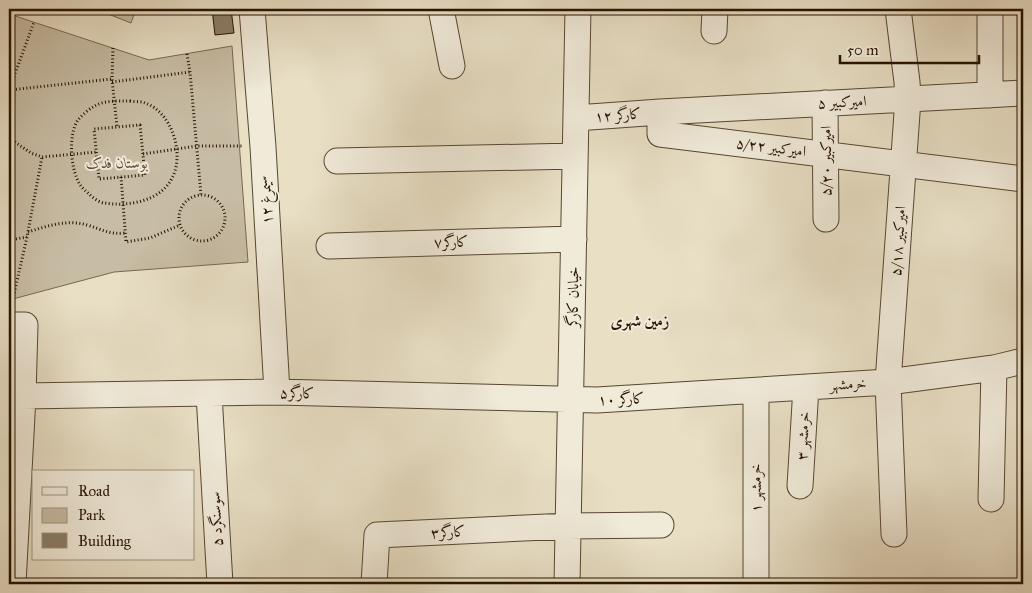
<svg xmlns="http://www.w3.org/2000/svg" width="1032" height="593" viewBox="0 0 1032 593" font-family="'IM FELL Great Primer',Amiri,serif">
	<rect width="100%" height="100%" fill="#e8dfc5"/>
	<filter id="stains"><feTurbulence type="fractalNoise" baseFrequency=".004" numOctaves="4"/><feColorMatrix values="0 0 0 0 .2 0 0 0 0 .09 0 0 0 0 .02 0 0 0 .5 -.17"/></filter>
	<radialGradient id="worn" r=".72"><stop offset=".6" stop-color="#630" stop-opacity="0"/><stop offset="1" stop-color="#630" stop-opacity=".3"/></radialGradient>
	<path fill="#c7bca4" stroke="#776852" d="M 104,9 L 136,9 L 131,23 L 103,12 Z
		M 9,14 L 149,60 L 232,46 L 248,262 L 114,272 L 9,300 Z"/>
	<path fill="#8b7d66" stroke="#271300" d="M 212,9 L 231,9 L 234,33 L 215,35 Z"/>
	<g fill="none" stroke-linecap="round" stroke-linejoin="round">
		<defs>
			<path id="minor" d="M 252,9 L 263,147 L 277,392
				M 441,9 L 452,66
				M 990,9 L 990,95
				M 714,31 L 715,9
				M 825,103 L 826,219
				M 660,112 L 660,134 L 1023,179
				M 576,118 L 660,112 L 1023,93
				M 337,161 L 575,156
				M 329,246 L 574,239
				M 9,325 L 25,325 L 23,396 L 13,584
				M 756,391 L 756,584
				M 209,394 L 220,584
				M 23,396 L 277,392 L 597,400 L 888,382 L 994,368 L 1023,361
				M 800,486 L 806,387
				M 991,499 L 994,368
				M 894,534 L 888,382 L 908,99 L 907,82 L 898,9
				M 374,584 L 377,535 L 568,526 L 661,525
				M 567,584 L 578,9"/>
		</defs>
		<use href="#minor" stroke="#574631" stroke-width="27"/>
		<path stroke="#271300" stroke-width="3" stroke-dasharray="1 2.5" stroke-linecap="butt" d="M 113,48 L 112,79 L 117,127
			M 187,54 L 190,72 L 201,195
			M 112,82 L 190,72
			M 9,90 L 112,79
			M 9,90 L 34,22
			M 130,101 C 135,102 141,101 145,103 C 172,112 185,154 172,178 C 161,201 128,207 105,203 C 100,203 93,198 89,194 C 86,191 83,189 81,186 C 70,171 68,134 78,120 C 82,115 88,110 93,107 C 103,100 118,101 130,101 Z
			M 140,125 L 145,175 L 99,179 L 94,129 Z
			M 9,138 L 31,153 L 42,157 L 97,152
			M 143,154 L 197,146 L 243,146
			M 121,177 L 126,242 L 150,238 L 180,225
			M179 218a23 23 0 1 1 46 0a23 23 0 1 1-46 0Z
			M 28,232 C 47,226 68,219 87,225 C 101,229 110,235 125,233
			M 9,240 L 27,237
			M 12,303 L 27,237 L 42,157"/>
		<use href="#minor" stroke="#f0ead9" stroke-width="25"/>
	</g>
	<g text-anchor="middle" stroke-width="4" stroke-linejoin="round" paint-order="stroke">
		<g font-size="15" fill="#271300" stroke="#f0ead9">
			<text transform="translate(842 102) rotate(-3)" y="5">امیرکبیر ۵</text>
			<text transform="translate(618 115) rotate(-4)" y="5">کارگر ۱۲</text>
			<text transform="translate(771 147) rotate(7)" y="5">امیرکبیر ۵/۲۲</text>
			<text transform="translate(826 161) rotate(-90)" y="5">امیرکبیر ۵/۲۰</text>
			<text transform="translate(266 200) rotate(-93)" y="5">سیمرغ ۱۲</text>
			<text transform="translate(898 241) rotate(-86)" y="5">امیرکبیر ۵/۱۸</text>
			<text transform="translate(451 242) rotate(-2)" y="5">کارگر۷</text>
			<text transform="translate(573 297) rotate(-89)" y="5">خیابان کارگر</text>
			<text transform="translate(848 384) rotate(-3)" y="5">خرمشهر</text>
			<text transform="translate(297 393) rotate(1)" y="5">کارگر۵</text>
			<text transform="translate(621 399) rotate(-2)" y="5">کارگر ۱۰</text>
			<text transform="translate(803 436) rotate(-87)" y="5">خرمشهر ۳</text>
			<text transform="translate(756 488) rotate(-90)" y="5">خرمشهر ۱</text>
			<text transform="translate(216 519) rotate(-93)" y="5">سوسنگرد ۵</text>
			<text transform="translate(448 532) rotate(-3)" y="5">کارگر۳</text>
		</g>
		<g font-size="15" font-style="italic" fill="#5f4e39" stroke="#f0ead9">
			<text x="117" y="168">بوستان فدک</text>
		</g>
		<g font-size="16" font-weight="bold" fill="#271300" stroke="#f0ead9">
			<text x="640" y="326">زمین شهری</text>
		</g>
	</g>
	<rect width="1032" height="593" fill="none" stroke="#e8dfc5" stroke-width="30"/>
	<rect x="10" y="10" width="1012" height="573" fill="none" stroke="#271300" stroke-width="2.5"/>
	<rect x="15" y="15" width="1002" height="563" fill="none" stroke="#271300"/>
	<rect x="32" y="470" width="162" height="90" fill="#f0ead9" stroke="#a09482"/>
	<rect x="42" y="487" width="25" height="8" fill="#f0ead9" stroke="#a09482"/>
	<text x="78" y="496" font-size="15" fill="#271300">Road</text>
	<rect x="42" y="508" width="25" height="15" fill="#c7bca4" stroke="#a09482"/>
	<text x="78" y="520" font-size="15" fill="#271300">Park</text>
	<rect x="42" y="533" width="25" height="15" fill="#8b7d66" stroke="#a09482"/>
	<text x="78" y="546" font-size="15" fill="#271300">Building</text>
	<path d="M840 55v8h139v-8" fill="none" stroke="#271300" stroke-width="2.5"/>
	<text x="847" y="55" font-size="15" fill="#271300" stroke="#f0ead9" stroke-width="4" paint-order="stroke">50 m</text>
	<rect width="100%" height="100%" filter="url(#stains)"/>
	<rect width="100%" height="100%" fill="url(#worn)"/>
</svg>
